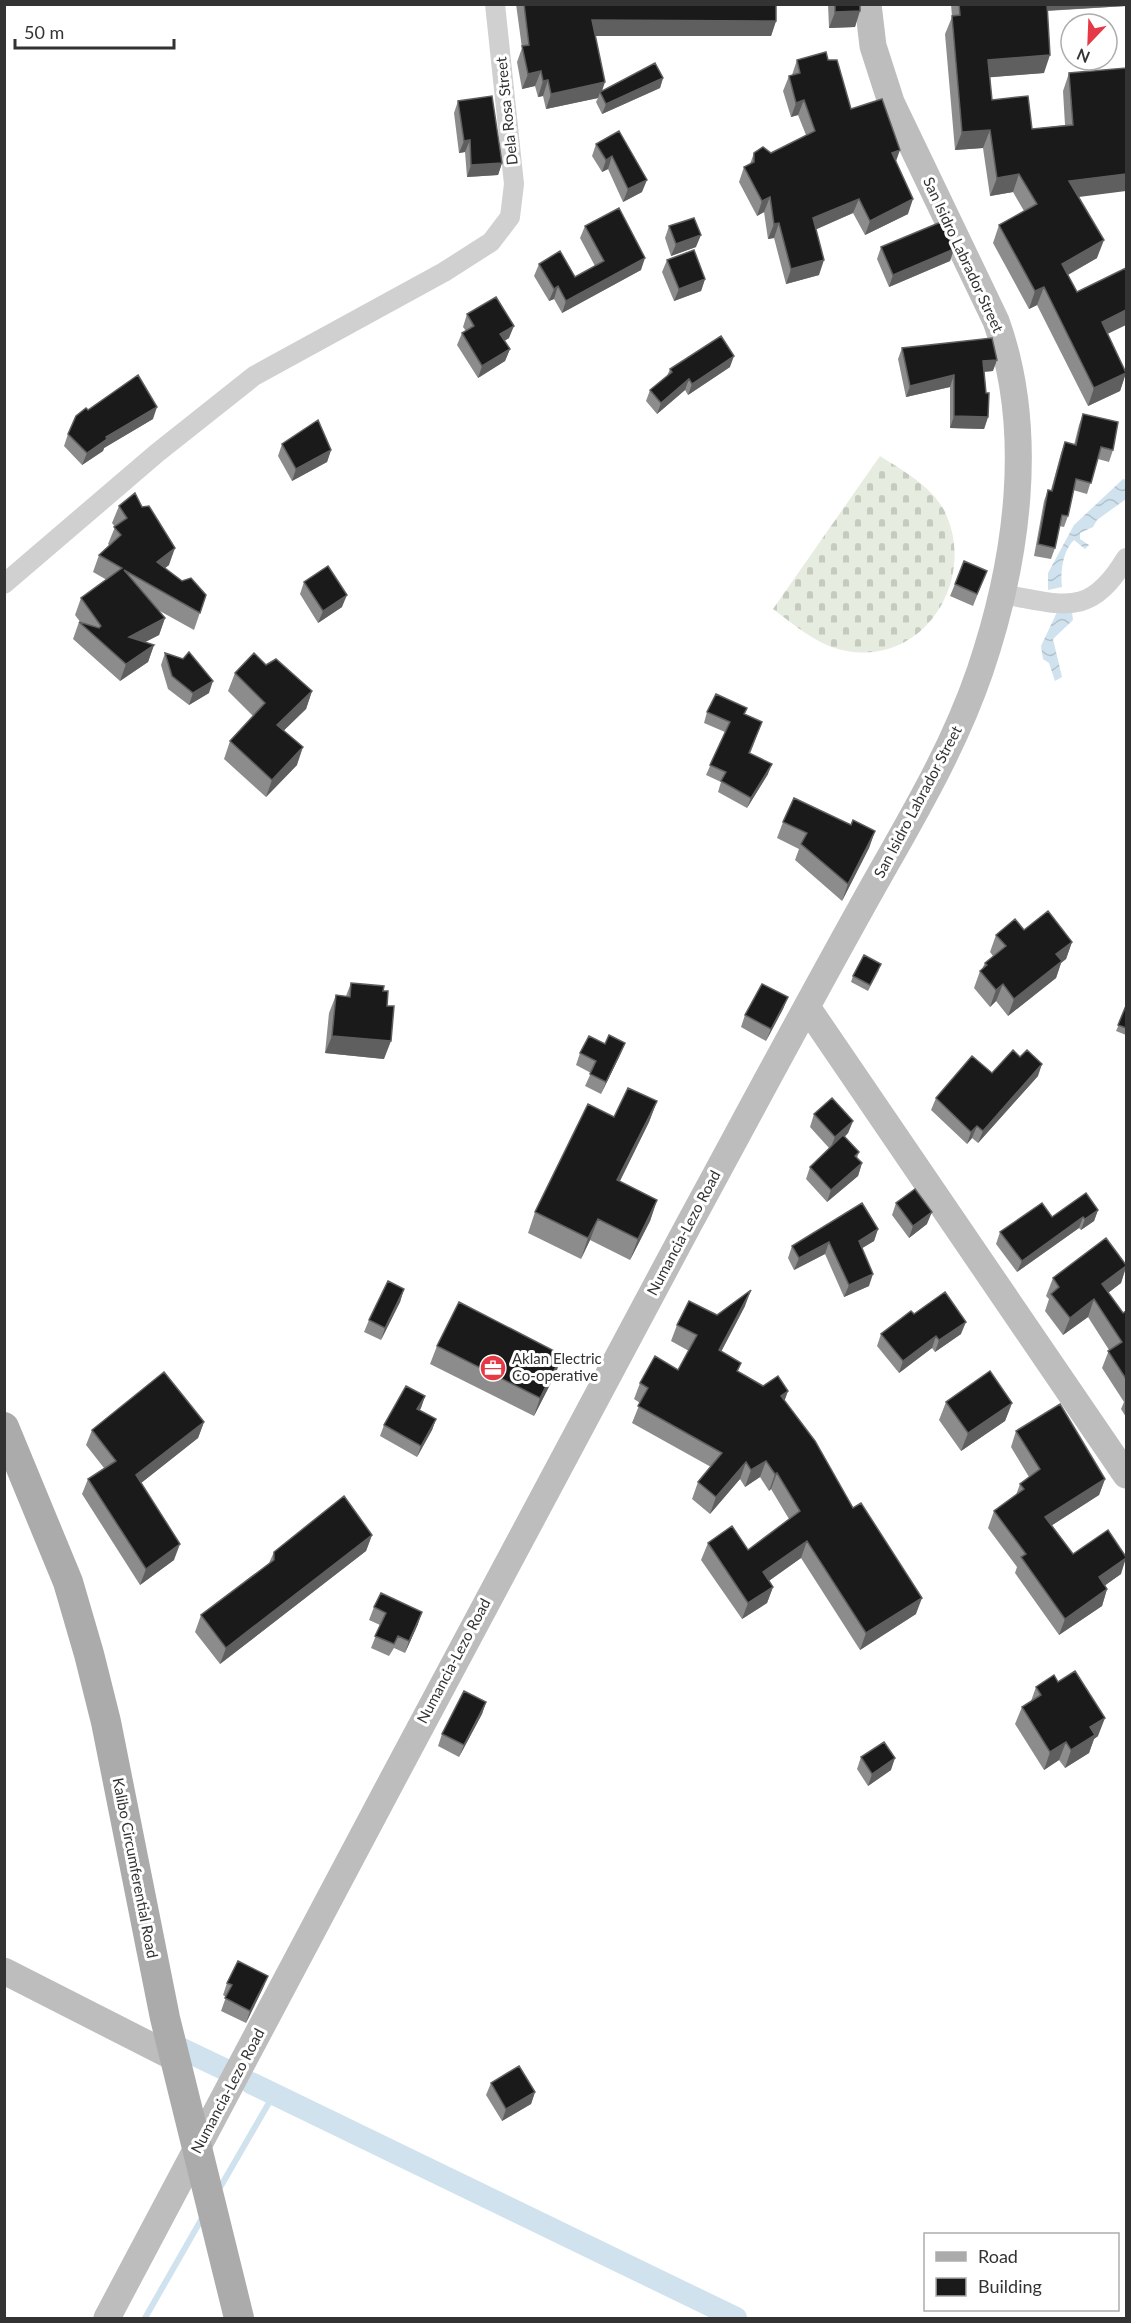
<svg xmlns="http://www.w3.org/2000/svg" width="1131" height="2323" viewBox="0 0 1131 2323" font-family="Lato,sans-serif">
	<defs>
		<pattern id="cemetery-stones" width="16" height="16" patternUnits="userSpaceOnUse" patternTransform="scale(1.5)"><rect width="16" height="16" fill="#e6ecdf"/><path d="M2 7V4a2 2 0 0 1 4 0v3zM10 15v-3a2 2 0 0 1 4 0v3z" fill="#c6cbc0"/></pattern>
		<pattern id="water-waves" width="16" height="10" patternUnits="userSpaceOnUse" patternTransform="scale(1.5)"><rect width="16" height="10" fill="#cfe2ee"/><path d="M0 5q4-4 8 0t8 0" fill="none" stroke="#b2c2cd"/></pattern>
	</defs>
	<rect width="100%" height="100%" fill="#fff"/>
	<path fill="url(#cemetery-stones)" d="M 880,456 C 903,471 932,486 945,512 C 977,579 925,665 847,651 C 818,646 796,626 773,609 Z"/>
	<path fill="url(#water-waves)" d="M 1123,479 L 1126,480 L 1126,499 L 1097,520 L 1093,527 L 1080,533 L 1080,539 L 1089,545 L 1085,549 L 1074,540 C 1063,550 1060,572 1062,587 L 1048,590 L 1048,573 L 1074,525 Z
		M 1057,612 L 1072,612 L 1073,620 L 1053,639 L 1062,677 L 1055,681 L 1049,663 L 1043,659 L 1041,646 Z"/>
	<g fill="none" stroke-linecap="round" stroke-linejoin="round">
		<path stroke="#cfe2ee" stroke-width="6" d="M 218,2191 L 274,2094
			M 145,2318 L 201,2220"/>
		<path stroke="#cfe2ee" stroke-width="22" d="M 182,2049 L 224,2069
			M 251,2083 L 736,2318"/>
		<path stroke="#d0d0d0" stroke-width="20" d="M 4,584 L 157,453 L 254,376 L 444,272 L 491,242 L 510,217 L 514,184 L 495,4
			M 1001,594 C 1063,604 1089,620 1126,558"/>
		<path stroke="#bdbdbd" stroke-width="27" d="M 807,1007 L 1126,1475
			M 4,1971 L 175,2058
			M 107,2318 C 301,1953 493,1588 689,1224 C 746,1119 802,1014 860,910 C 903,832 951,756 980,671 C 1017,562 1036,432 996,321 L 891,102 L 873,46 L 868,4"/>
		<path stroke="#ababab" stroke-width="30" d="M 4,1427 L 68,1582 L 89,1654 L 106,1722 L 165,2018 L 239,2318"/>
	</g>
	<path fill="#8c8c8c" d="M 516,4 L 776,4 L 776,21 L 771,36 L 595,36 L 602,91 L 663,78 L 660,88 L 602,114 L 596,102 L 598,98 L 546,109 L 543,96 L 538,97 L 535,86 L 522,89 L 517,62 L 522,48 Z
		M 828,4 L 860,4 L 855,27 L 829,28 Z
		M 951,4 L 1126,4 L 1126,6 L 1047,11 L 1044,73 L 990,77 L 992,100 L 1032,129 L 1065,125 L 1063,91 L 1069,73 L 1079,197 L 1097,258 L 1068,275 L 1077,292 L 1108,334 L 1126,373 L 1120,391 L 1088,406 L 1037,305 L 1029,309 L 993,243 L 999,225 L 1024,211 L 1013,192 L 990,196 L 983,148 L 955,150 L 945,34 L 952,17 Z
		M 797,60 L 828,60 L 851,109 L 896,161 L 908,214 L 865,235 L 853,213 L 816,229 L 819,275 L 786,284 L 774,238 L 768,239 L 764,212 L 757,216 L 739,182 L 744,167 L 750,164 L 754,153 L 771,153 L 806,135 L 798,115 L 791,117 L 783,91 L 789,76 L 792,75 Z
		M 458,101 L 502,163 L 498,175 L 467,177 L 465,152 L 459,153 L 454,113 Z
		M 619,131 L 642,192 L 623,202 L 608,169 L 602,172 L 592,156 L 596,144 Z
		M 585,226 L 641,270 L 562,313 L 554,299 L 549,301 L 534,276 L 539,264 L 575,277 L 595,266 L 580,238 Z
		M 669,226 L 696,247 L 671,256 L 665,238 Z
		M 881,247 L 954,249 L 950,261 L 889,287 L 877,259 Z
		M 667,260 L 705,279 L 701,291 L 674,301 L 662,272 Z
		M 467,314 L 509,338 L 504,341 L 510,349 L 505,361 L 478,378 L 457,345 L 462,333 L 466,331 L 463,327 Z
		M 902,348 L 993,371 L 984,372 L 988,417 L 984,429 L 950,428 L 950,387 L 906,397 L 898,359 Z
		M 730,367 L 688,395 L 685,390 L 657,414 L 646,401 L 650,390 L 667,376 L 670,369 Z
		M 88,410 L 153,419 L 104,448 L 103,451 L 82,465 L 64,446 L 68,434 Z
		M 1083,414 L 1113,450 L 1109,462 L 1098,459 L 1087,494 L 1073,490 L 1068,516 L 1064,527 L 1059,526 L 1055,548 L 1051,559 L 1034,556 L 1044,501 L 1048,490 L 1051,490 L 1061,453 L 1065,442 L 1074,445 L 1079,425 Z
		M 282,444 L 331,450 L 327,462 L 292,481 L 278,456 Z
		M 119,506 L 169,565 L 165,568 L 182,581 L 206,595 L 194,630 L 158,610 L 165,618 L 159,635 L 145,642 L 154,645 L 148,662 L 120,681 L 73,639 L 79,622 L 81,623 L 75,615 L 81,598 L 107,580 L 93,572 L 99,555 L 109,545 L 108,544 L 115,527 L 112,523 Z
		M 987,571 L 973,606 L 950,596 L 955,584 Z
		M 304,582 L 342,607 L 318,623 L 300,594 Z
		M 165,653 L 209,693 L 189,705 L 168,689 L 161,665 Z
		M 266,665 L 312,691 L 306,709 L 284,730 L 297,765 L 266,797 L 224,759 L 230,741 L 253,716 L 228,691 L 235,673 Z
		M 747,708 L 745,714 L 762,722 L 750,754 L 768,774 L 747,808 L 718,792 L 721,782 L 706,775 L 725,732 L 704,723 L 707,712 Z
		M 783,822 L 851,825 L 875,831 L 869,848 L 842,901 L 795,860 L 799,849 L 777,838 Z
		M 1024,930 L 1072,942 L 1066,959 L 1061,963 L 1056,978 L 1008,1016 L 996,1001 L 990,1007 L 974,988 L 980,971 L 982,969 L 985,963 L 993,956 L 990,952 L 996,935 Z
		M 879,970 L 868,991 L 851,982 L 853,976 Z
		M 351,983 L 383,991 L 387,1006 L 384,1059 L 325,1053 L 329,1013 L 336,995 L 346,996 Z
		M 788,997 L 783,1009 L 766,1041 L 741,1027 L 745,1015 Z
		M 1126,1009 L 1126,1035 L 1116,1031 Z
		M 625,1043 L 620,1055 L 601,1094 L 585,1086 L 591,1073 L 576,1065 L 580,1053 L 605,1044 Z
		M 992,1073 L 1038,1076 L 978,1143 L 972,1138 L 967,1144 L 931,1110 L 936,1098 Z
		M 657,1101 L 649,1122 L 620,1181 L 657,1200 L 650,1221 L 630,1260 L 590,1240 L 581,1259 L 528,1233 L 535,1212 L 614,1117 Z
		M 814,1114 L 853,1121 L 848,1133 L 845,1137 L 859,1152 L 857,1158 L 862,1163 L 858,1176 L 827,1202 L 806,1179 L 810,1167 L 829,1148 L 810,1127 Z
		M 896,1203 L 927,1224 L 909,1238 L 892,1215 Z
		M 1098,1210 L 1094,1221 L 1081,1230 L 1079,1228 L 1017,1272 L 996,1244 L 1000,1232 L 1052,1217 Z
		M 878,1229 L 874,1241 L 862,1248 L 869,1286 L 844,1297 L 825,1254 L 794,1270 L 788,1258 L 792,1246 Z
		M 1126,1265 L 1126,1268 L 1121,1283 L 1108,1293 L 1123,1313 L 1126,1311 L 1126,1417 L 1121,1409 L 1124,1402 L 1102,1368 L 1109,1350 L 1088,1317 L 1063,1335 L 1045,1311 L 1049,1299 L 1046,1296 L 1053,1278 Z
		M 404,1289 L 400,1302 L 381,1340 L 364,1332 L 369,1320 Z
		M 745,1306 L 721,1352 L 741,1363 L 738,1371 L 763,1386 L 788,1391 L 784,1400 L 853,1508 L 916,1614 L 860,1650 L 801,1558 L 769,1581 L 773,1587 L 767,1603 L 742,1619 L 701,1560 L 708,1543 L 748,1550 L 789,1519 L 771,1489 L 769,1491 L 760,1477 L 745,1487 L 740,1479 L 710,1514 L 692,1499 L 698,1482 L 711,1467 L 632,1423 L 640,1403 L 634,1399 L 640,1383 L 678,1370 L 689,1351 L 671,1341 L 677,1325 L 717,1315 Z
		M 914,1314 L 961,1334 L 935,1352 L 932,1348 L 899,1373 L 877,1346 L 881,1334 Z
		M 437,1346 L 556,1373 L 534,1416 L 430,1364 Z
		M 425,1396 L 420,1410 L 436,1419 L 432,1430 L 417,1457 L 380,1436 L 384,1425 Z
		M 946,1402 L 1012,1403 L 1005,1421 L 961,1451 L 939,1420 Z
		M 204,1422 L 198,1438 L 141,1483 L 174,1560 L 140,1585 L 82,1494 L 88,1479 L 104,1468 L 86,1445 L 92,1430 Z
		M 1016,1431 L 1105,1479 L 1099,1495 L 1052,1525 L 1073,1554 L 1121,1574 L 1105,1585 L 1107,1589 L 1102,1606 L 1059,1635 L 1015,1573 L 1017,1567 L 988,1528 L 994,1511 L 1016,1495 L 1020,1484 L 1029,1477 L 1011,1447 Z
		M 372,1535 L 366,1551 L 220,1664 L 195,1632 L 201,1615 L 269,1563 L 274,1552 Z
		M 374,1607 L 418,1624 L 405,1653 L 394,1648 L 389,1656 L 371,1648 L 380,1625 L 369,1620 Z
		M 1058,1682 L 1098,1736 L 1094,1739 L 1089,1753 L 1065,1768 L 1059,1760 L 1044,1770 L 1015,1724 L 1022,1707 L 1031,1701 L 1036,1687 Z
		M 486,1702 L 482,1714 L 459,1757 L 438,1746 L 442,1734 Z
		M 861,1757 L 891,1770 L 868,1786 L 857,1769 Z
		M 268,1976 L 263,1988 L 246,2023 L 221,2011 L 226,1997 L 223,1995 L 227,1983 Z
		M 491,2083 L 535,2092 L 531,2104 L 502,2121 L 486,2095 Z"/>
	<path fill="#5f5f5f" d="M 1042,4 L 1126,4 L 1126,6 L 1040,11 Z
		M 860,11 L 855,27 L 829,28 L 835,12 Z
		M 592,20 L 776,21 L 771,36 L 586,36 Z
		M 1050,55 L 1044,73 L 982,78 L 988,60 Z
		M 541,71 L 535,86 L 522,89 L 528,74 Z
		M 663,78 L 660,88 L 602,114 L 606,104 Z
		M 548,80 L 543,96 L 538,97 L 543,81 Z
		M 605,82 L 601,94 L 600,92 L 598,98 L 546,109 L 551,94 Z
		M 804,100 L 798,115 L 791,117 L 796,103 Z
		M 990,130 L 983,148 L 955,150 L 962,132 Z
		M 470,140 L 465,152 L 459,153 L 464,141 Z
		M 900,150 L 895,164 L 892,153 Z
		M 612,156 L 608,169 L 602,172 L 606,160 Z
		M 502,163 L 498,175 L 467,177 L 471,165 Z
		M 1019,174 L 1013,192 L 990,196 L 997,178 Z
		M 1126,174 L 1126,191 L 1063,199 L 1069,181 Z
		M 647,180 L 642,192 L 623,202 L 628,189 Z
		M 770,197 L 764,212 L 757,216 L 762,201 Z
		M 859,199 L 853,213 L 808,233 L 813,218 Z
		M 913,199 L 908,214 L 865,235 L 870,221 Z
		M 779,223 L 774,238 L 768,239 L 774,224 Z
		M 701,235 L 696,247 L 671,256 L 676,244 Z
		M 1104,240 L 1097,258 L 1055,282 L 1062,264 Z
		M 954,249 L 950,261 L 889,287 L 893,275 Z
		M 645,258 L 641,270 L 562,313 L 566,301 Z
		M 824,260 L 819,275 L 786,284 L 791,269 Z
		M 705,279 L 701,291 L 674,301 L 679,289 Z
		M 558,286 L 554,299 L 549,301 L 554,289 Z
		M 1044,287 L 1037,305 L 1029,309 L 1035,291 Z
		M 1126,310 L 1126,325 L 1095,340 L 1102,322 Z
		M 514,326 L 509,338 L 496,346 L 500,334 Z
		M 510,349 L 505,361 L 478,378 L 482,366 Z
		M 734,356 L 730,367 L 688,395 L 692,384 Z
		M 997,360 L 993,371 L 979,372 L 983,361 Z
		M 1126,373 L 1120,391 L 1088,406 L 1094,388 Z
		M 954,375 L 950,387 L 906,397 L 910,386 Z
		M 689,379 L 685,390 L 657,414 L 661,403 Z
		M 157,407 L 153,419 L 104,448 L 103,451 L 82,465 L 87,453 L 106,437 Z
		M 954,416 L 988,417 L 984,429 L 950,428 Z
		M 331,450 L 327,462 L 292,481 L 296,469 Z
		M 175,548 L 169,565 L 151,579 L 157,562 Z
		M 347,595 L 342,607 L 318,623 L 323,611 Z
		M 165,618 L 159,635 L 122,654 L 129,637 Z
		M 154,645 L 148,662 L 120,681 L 126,664 Z
		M 213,681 L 209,693 L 189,705 L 193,693 Z
		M 312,691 L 306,709 L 271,743 L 277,725 Z
		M 303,747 L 297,765 L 266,797 L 272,780 Z
		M 772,764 L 768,774 L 747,808 L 751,798 Z
		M 875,831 L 869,848 L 842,901 L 848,884 Z
		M 1072,942 L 1066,959 L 1061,963 L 1056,978 L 1008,1016 L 1014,999 L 1056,954 Z
		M 1003,984 L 996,1001 L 990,1007 L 996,990 Z
		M 788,997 L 783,1009 L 766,1041 L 771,1029 Z
		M 332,1036 L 391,1041 L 384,1059 L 325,1053 Z
		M 625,1043 L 620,1055 L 601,1094 L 606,1082 Z
		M 1042,1064 L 1038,1076 L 978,1143 L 983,1131 Z
		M 657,1101 L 649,1122 L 610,1201 L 617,1180 Z
		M 853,1121 L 848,1133 L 830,1149 L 835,1137 Z
		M 977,1126 L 972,1138 L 967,1144 L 971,1132 Z
		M 862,1163 L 858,1176 L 827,1202 L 831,1190 Z
		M 657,1200 L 650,1221 L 630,1260 L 638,1239 Z
		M 1098,1210 L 1094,1221 L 1081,1230 L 1085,1219 Z
		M 932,1212 L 927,1224 L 909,1238 L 913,1226 Z
		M 1083,1217 L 1079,1228 L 1017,1272 L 1022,1261 Z
		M 598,1219 L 590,1240 L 581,1259 L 588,1238 Z
		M 878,1229 L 874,1241 L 854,1253 L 859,1241 Z
		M 829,1242 L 825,1254 L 794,1270 L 799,1258 Z
		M 1126,1266 L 1121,1283 L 1096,1302 L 1102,1284 Z
		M 873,1274 L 869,1286 L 844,1297 L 849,1285 Z
		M 404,1289 L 400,1302 L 381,1340 L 385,1328 Z
		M 751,1290 L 745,1306 L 713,1367 L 719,1350 Z
		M 1094,1299 L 1088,1317 L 1063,1335 L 1070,1318 Z
		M 966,1322 L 961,1334 L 935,1352 L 939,1340 Z
		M 936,1336 L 932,1348 L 899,1373 L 903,1361 Z
		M 562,1355 L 556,1373 L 534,1416 L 540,1398 Z
		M 788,1391 L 782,1408 L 781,1396 Z
		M 425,1396 L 421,1408 L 413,1420 L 417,1409 Z
		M 1012,1403 L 1005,1421 L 961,1451 L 968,1433 Z
		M 436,1419 L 432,1430 L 417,1457 L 421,1446 Z
		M 204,1422 L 198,1438 L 131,1491 L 136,1475 Z
		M 766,1461 L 760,1477 L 745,1487 L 751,1470 Z
		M 746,1462 L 740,1479 L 710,1514 L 716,1497 Z
		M 777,1473 L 771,1489 L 769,1491 L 775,1474 Z
		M 1105,1479 L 1099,1495 L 1040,1533 L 1045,1517 Z
		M 372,1535 L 366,1551 L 220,1664 L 226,1648 Z
		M 807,1541 L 801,1558 L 757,1589 L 763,1572 Z
		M 180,1544 L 174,1560 L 140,1585 L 146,1569 Z
		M 1126,1558 L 1121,1574 L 1093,1594 L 1099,1577 Z
		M 773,1587 L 767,1603 L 742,1619 L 748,1603 Z
		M 1107,1589 L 1102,1606 L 1059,1635 L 1065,1619 Z
		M 922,1598 L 916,1614 L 860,1650 L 866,1633 Z
		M 422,1612 L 418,1624 L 405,1653 L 409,1641 Z
		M 486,1702 L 482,1714 L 459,1757 L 464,1745 Z
		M 1105,1718 L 1098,1736 L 1094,1739 L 1089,1753 L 1065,1768 L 1071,1750 L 1090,1727 Z
		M 1066,1742 L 1059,1760 L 1044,1770 L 1050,1752 Z
		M 895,1758 L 891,1770 L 868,1786 L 872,1774 Z
		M 268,1976 L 263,1988 L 246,2023 L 250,2011 Z
		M 535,2092 L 531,2104 L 502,2121 L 506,2109 Z"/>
	<path fill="#1a1a1a" stroke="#5f5f5f" stroke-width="1.5" d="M 524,4 L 776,4 L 776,21 L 592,20 L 605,82 L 551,94 L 548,80 L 543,81 L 541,71 L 528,74 L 522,46 L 529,45 Z
		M 835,4 L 860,4 L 860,11 L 835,12 Z
		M 959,4 L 1047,4 L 1050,55 L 988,60 L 992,100 L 1028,96 L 1032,129 L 1073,125 L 1069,73 L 1126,68 L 1126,174 L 1069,181 L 1104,240 L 1062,264 L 1077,292 L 1126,268 L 1126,310 L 1102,322 L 1126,373 L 1094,388 L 1044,287 L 1035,291 L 999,225 L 1037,204 L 1019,174 L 997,178 L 990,130 L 962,132 L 952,16 L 960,15 Z
		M 826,52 L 828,60 L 837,60 L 851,109 L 882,99 L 900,150 L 892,153 L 913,199 L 870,221 L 859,199 L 813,218 L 824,260 L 791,269 L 779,223 L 774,224 L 770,197 L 762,201 L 744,167 L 754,162 L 754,153 L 763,147 L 771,153 L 815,131 L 804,100 L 796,103 L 789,76 L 800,73 L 797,60 Z
		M 655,63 L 663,78 L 606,104 L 600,92 Z
		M 492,96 L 502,163 L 471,165 L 470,140 L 464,141 L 458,101 Z
		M 619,131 L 647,180 L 628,189 L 612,156 L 606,160 L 596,144 Z
		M 619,208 L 645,258 L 566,301 L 558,286 L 554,289 L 539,264 L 560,251 L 575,277 L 604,261 L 585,226 Z
		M 694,218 L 701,235 L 676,244 L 669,226 Z
		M 941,222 L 954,249 L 893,275 L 881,247 Z
		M 694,250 L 705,279 L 679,289 L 667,260 Z
		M 496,297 L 514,326 L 500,334 L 510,349 L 482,366 L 462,333 L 474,326 L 467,314 Z
		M 721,336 L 734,356 L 692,384 L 689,379 L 661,403 L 650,390 L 672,372 L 670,369 Z
		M 992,338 L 997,360 L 983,361 L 986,393 L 989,393 L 988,417 L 954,416 L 954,375 L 910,386 L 902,348 Z
		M 138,375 L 157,407 L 106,437 L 107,439 L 87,453 L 68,434 L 76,416 L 86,408 L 88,410 Z
		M 1083,414 L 1118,422 L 1113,450 L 1101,447 L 1091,483 L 1076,479 L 1068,516 L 1062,515 L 1055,548 L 1038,544 L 1048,490 L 1052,491 L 1065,442 L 1076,445 Z
		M 318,420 L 331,450 L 296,469 L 282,444 Z
		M 135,493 L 142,507 L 149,506 L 175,548 L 157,562 L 182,581 L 191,578 L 206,595 L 200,613 L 124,570 L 165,618 L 129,637 L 154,645 L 126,664 L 79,622 L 99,628 L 101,626 L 81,598 L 122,568 L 99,555 L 121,535 L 114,527 L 127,518 L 119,506 Z
		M 964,561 L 987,571 L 977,594 L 955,584 Z
		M 328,566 L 347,595 L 323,611 L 304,582 Z
		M 189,652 L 213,681 L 193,693 L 172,676 L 165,653 L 183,659 Z
		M 254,653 L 266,665 L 276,659 L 312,691 L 277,725 L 303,747 L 272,780 L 230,741 L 265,703 L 235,673 Z
		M 716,694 L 747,708 L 744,714 L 762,722 L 749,753 L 772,764 L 751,798 L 721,781 L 726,772 L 710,765 L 730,722 L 707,712 Z
		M 794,798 L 851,825 L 853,820 L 875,831 L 848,884 L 801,844 L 807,833 L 783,822 Z
		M 1048,911 L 1072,942 L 1056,954 L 1062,961 L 1014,999 L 1003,984 L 996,990 L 980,971 L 987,965 L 985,963 L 1006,946 L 996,935 L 1015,919 L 1024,930 Z
		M 864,955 L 881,964 L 870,985 L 853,976 Z
		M 351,983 L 384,986 L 383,991 L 388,991 L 387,1006 L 394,1006 L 391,1041 L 332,1036 L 336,995 L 350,997 Z
		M 762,984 L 788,997 L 771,1029 L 745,1015 Z
		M 1125,1008 L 1126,1009 L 1126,1028 L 1118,1025 Z
		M 609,1035 L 625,1043 L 606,1082 L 590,1074 L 596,1061 L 580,1053 L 589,1036 L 605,1044 Z
		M 1013,1050 L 1020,1057 L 1027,1050 L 1042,1064 L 983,1131 L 977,1126 L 971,1132 L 936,1098 L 972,1056 L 992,1073 Z
		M 628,1088 L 657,1101 L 617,1180 L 657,1200 L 638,1239 L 598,1219 L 588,1238 L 535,1212 L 588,1104 L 614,1117 Z
		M 832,1098 L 853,1121 L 835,1137 L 814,1114 Z
		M 843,1135 L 859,1152 L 855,1156 L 862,1163 L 831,1190 L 810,1167 Z
		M 915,1189 L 932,1212 L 913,1226 L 896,1203 Z
		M 1086,1193 L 1098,1210 L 1085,1219 L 1083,1217 L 1022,1261 L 1000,1232 L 1042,1203 L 1052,1217 Z
		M 862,1203 L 878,1229 L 859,1241 L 873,1274 L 849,1285 L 829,1242 L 799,1258 L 792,1246 Z
		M 1106,1238 L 1126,1265 L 1126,1266 L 1102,1284 L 1123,1313 L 1126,1311 L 1126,1379 L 1108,1351 L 1122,1342 L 1094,1299 L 1070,1318 L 1051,1294 L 1059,1287 L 1053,1278 Z
		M 388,1281 L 404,1289 L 385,1328 L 369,1320 Z
		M 751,1290 L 719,1350 L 741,1363 L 737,1371 L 763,1386 L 778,1376 L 788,1391 L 781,1396 L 815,1441 L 853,1508 L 861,1503 L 922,1598 L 866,1633 L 807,1541 L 763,1572 L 773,1587 L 748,1603 L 708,1543 L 732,1526 L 748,1550 L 800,1511 L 777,1473 L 775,1474 L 766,1461 L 751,1470 L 746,1462 L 716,1497 L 698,1482 L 722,1453 L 638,1406 L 648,1388 L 640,1383 L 655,1356 L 678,1370 L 697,1335 L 677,1325 L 689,1301 L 717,1315 Z
		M 945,1292 L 966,1322 L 939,1340 L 936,1336 L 903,1361 L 881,1334 L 911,1311 L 914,1314 Z
		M 459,1302 L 562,1355 L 540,1398 L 437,1346 Z
		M 990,1371 L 1012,1403 L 968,1433 L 946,1402 Z
		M 164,1372 L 204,1422 L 136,1475 L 180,1544 L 146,1569 L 88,1479 L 116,1461 L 92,1430 Z
		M 406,1386 L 425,1396 L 417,1409 L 436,1419 L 421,1446 L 384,1425 Z
		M 1060,1404 L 1105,1479 L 1045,1517 L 1073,1554 L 1108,1530 L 1126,1557 L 1126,1558 L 1099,1577 L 1107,1589 L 1065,1619 L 1021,1557 L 1026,1554 L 994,1511 L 1024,1489 L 1020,1484 L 1040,1469 L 1016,1431 Z
		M 344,1496 L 372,1535 L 226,1648 L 201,1615 L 274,1560 L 274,1552 Z
		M 381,1593 L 422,1612 L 409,1641 L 398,1636 L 394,1644 L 375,1636 L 386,1613 L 374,1607 Z
		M 1075,1671 L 1105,1718 L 1090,1727 L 1095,1735 L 1071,1750 L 1066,1742 L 1050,1752 L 1022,1707 L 1041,1695 L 1036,1687 L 1054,1675 L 1058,1682 Z
		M 464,1691 L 486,1702 L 464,1745 L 442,1734 Z
		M 884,1742 L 895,1758 L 872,1774 L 861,1757 Z
		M 238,1961 L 268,1976 L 250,2011 L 225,1998 L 232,1985 L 227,1983 Z
		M 519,2066 L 535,2092 L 506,2109 L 491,2083 Z"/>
	<defs>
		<symbol id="office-disc" viewBox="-11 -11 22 22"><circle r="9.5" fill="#e63946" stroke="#fff"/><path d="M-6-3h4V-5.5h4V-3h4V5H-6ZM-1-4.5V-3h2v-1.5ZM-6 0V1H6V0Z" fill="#fff"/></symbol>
	</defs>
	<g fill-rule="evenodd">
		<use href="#office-disc" x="478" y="1353" width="30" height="30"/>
	</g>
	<g text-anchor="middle" stroke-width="6" stroke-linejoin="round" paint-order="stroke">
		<g font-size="15" fill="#333" stroke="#fff">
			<text transform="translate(507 111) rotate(-96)" y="5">Dela Rosa Street</text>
			<text transform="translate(963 255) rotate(65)" y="5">San Isidro Labrador Street</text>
			<text transform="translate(918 802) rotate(-62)" y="5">San Isidro Labrador Street</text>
			<text transform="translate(684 1233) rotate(-62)" y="5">Numancia-Lezo Road</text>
			<text transform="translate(454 1661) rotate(-62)" y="5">Numancia-Lezo Road</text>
			<text transform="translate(135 1868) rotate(79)" y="5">Kalibo Circumferential Road</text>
			<text transform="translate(228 2091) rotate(-62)" y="5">Numancia-Lezo Road</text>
		</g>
		<g font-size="15" fill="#333" stroke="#fff" text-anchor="start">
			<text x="512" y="1364">Aklan Electric<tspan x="512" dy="17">Co-operative</tspan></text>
		</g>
	</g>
	<rect width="1131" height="2323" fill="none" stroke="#333333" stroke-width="12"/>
	<rect x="924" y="2233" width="195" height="78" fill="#ffffff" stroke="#adadad" stroke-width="1.5"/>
	<rect x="936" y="2252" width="30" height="9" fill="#ababab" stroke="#adadad" stroke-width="1.5"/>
	<text x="978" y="2263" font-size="18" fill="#333333">Road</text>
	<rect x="936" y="2278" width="30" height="18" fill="#1a1a1a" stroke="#adadad" stroke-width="1.5"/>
	<text x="978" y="2293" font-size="18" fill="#333333">Building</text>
	<g transform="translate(1089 42) rotate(203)"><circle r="28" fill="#ffffff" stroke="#adadad" stroke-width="1.5"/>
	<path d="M0-4.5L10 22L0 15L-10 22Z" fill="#e63946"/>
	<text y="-9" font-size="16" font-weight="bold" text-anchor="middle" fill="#333333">N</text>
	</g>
	<path d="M15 39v9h159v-9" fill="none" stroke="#333333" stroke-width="3"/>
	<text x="24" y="39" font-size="18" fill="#333333" stroke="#ffffff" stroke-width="4.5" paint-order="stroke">50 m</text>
</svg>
